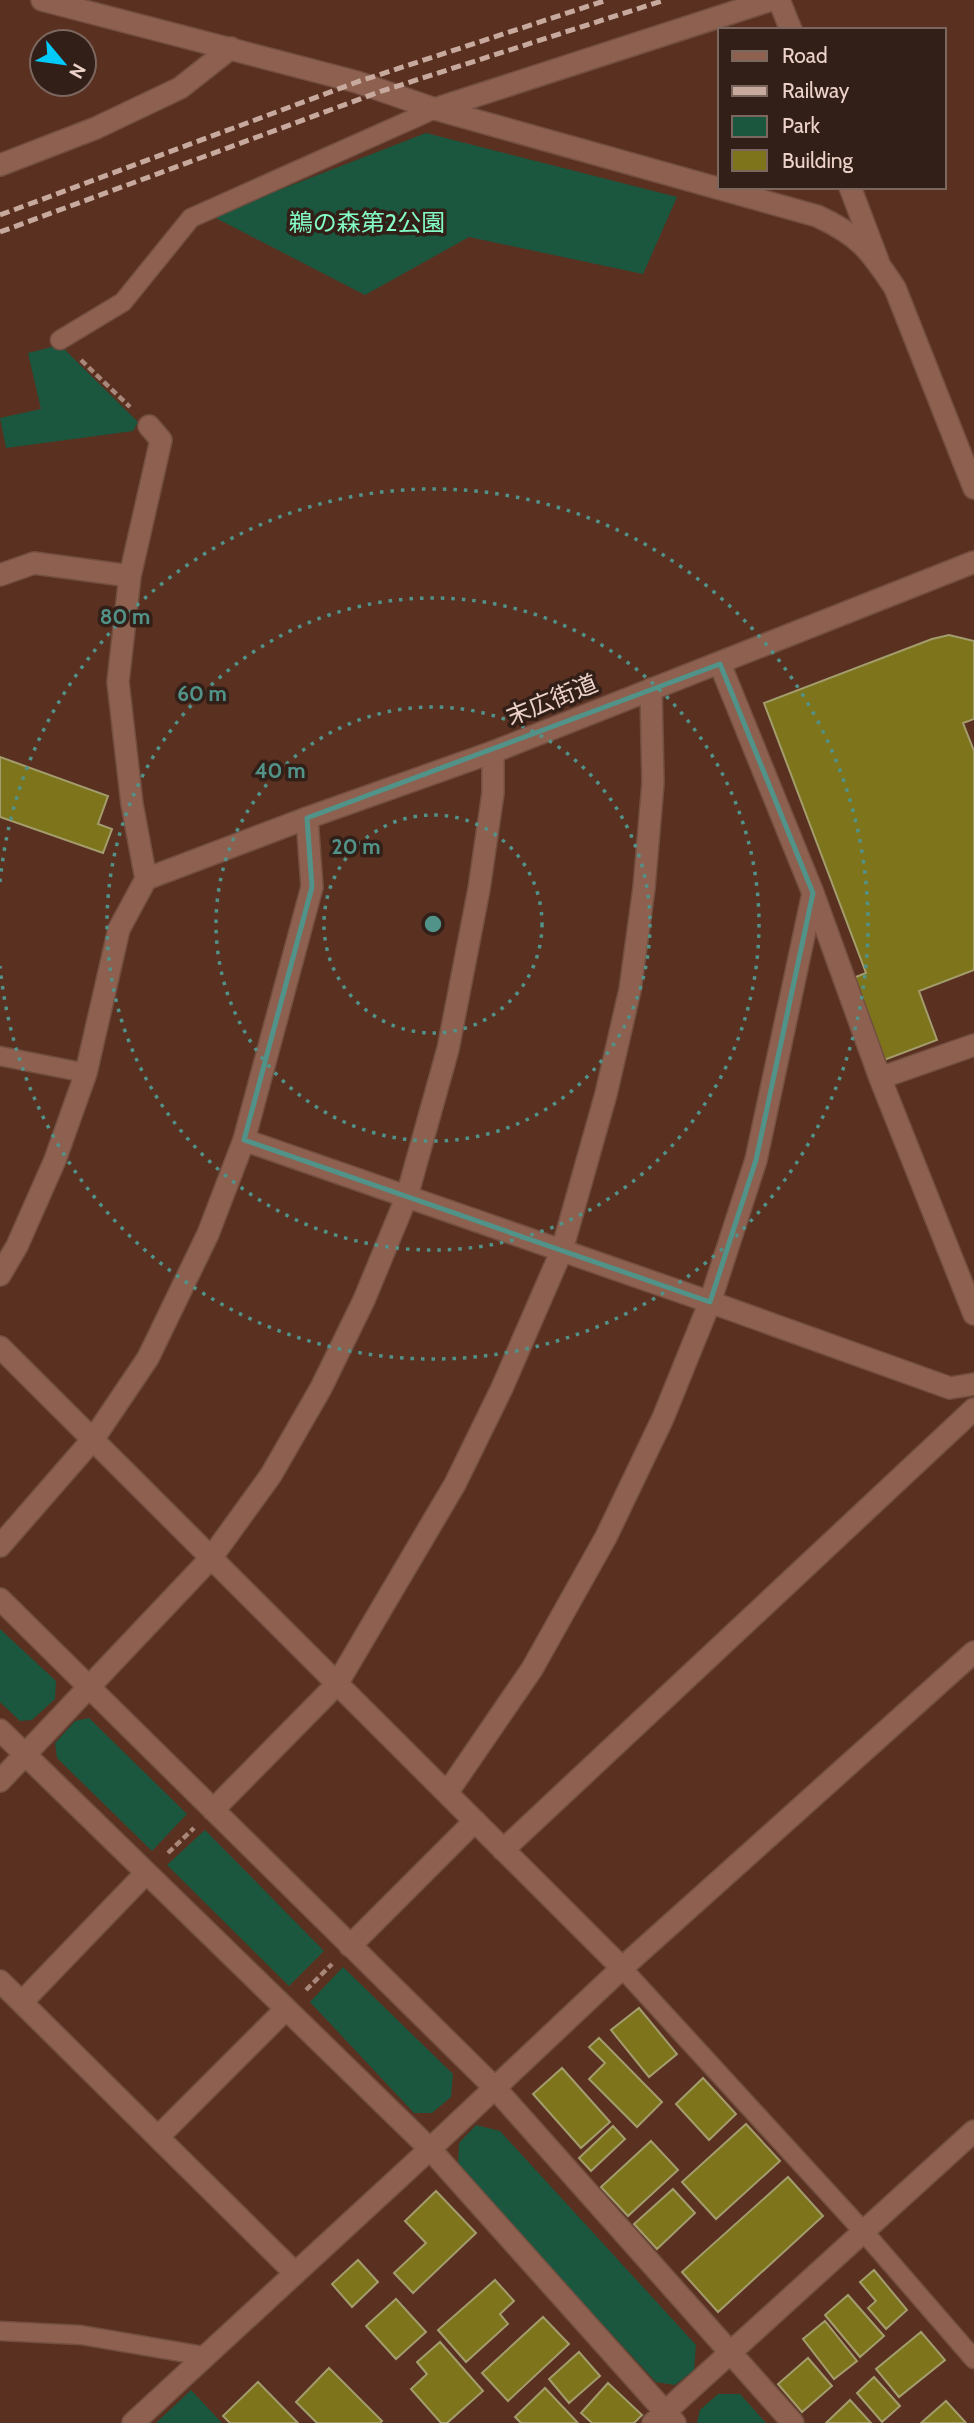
<svg xmlns="http://www.w3.org/2000/svg" width="974" height="2423" viewBox="0 0 974 2423" font-family="Cabin,'Noto Sans JP',sans-serif">
	<rect width="100%" height="100%" fill="#5a3121"/>
	<path fill="#1a573e" d="M 426,133 L 677,197 L 643,274 L 469,237 L 365,295 L 212,216 Z
		M 60,345 L 138,422 L 133,431 L 6,448 L 0,418 L 41,409 L 28,353 Z
		M 0,1629 L 56,1681 L 55,1699 L 32,1720 L 20,1721 L 0,1702 Z
		M 89,1718 L 187,1814 L 152,1851 L 57,1758 L 55,1743 L 75,1721 Z
		M 205,1830 L 324,1951 L 289,1986 L 167,1865 Z
		M 343,1967 L 453,2074 L 451,2097 L 432,2113 L 414,2113 L 310,2002 Z
		M 476,2125 L 500,2131 L 696,2345 L 694,2370 L 675,2385 L 656,2382 L 458,2168 L 459,2143 Z
		M 191,2390 L 222,2423 L 156,2423 Z
		M 718,2394 L 740,2394 L 766,2423 L 697,2423 L 700,2410 Z"/>
	<path fill="#7e741c" stroke="#a39d6d" stroke-width="2" d="M 949,635 L 974,641 L 974,719 L 963,723 L 974,751 L 974,970 L 919,991 L 937,1040 L 884,1060 L 853,978 L 866,973 L 764,703 L 932,639 Z
		M 0,757 L 108,796 L 98,824 L 112,829 L 103,853 L 0,817 Z
		M 639,2008 L 677,2054 L 649,2077 L 611,2030 Z
		M 599,2038 L 662,2102 L 637,2127 L 589,2079 L 605,2063 L 589,2047 Z
		M 562,2068 L 610,2122 L 581,2148 L 533,2094 Z
		M 703,2078 L 736,2114 L 709,2140 L 676,2104 Z
		M 746,2124 L 780,2161 L 716,2219 L 682,2182 Z
		M 613,2126 L 625,2139 L 591,2171 L 579,2158 Z
		M 651,2141 L 678,2170 L 628,2216 L 601,2187 Z
		M 788,2177 L 823,2216 L 718,2312 L 682,2272 Z
		M 673,2189 L 695,2213 L 657,2249 L 634,2224 Z
		M 436,2191 L 476,2233 L 413,2293 L 394,2273 L 426,2243 L 405,2221 Z
		M 358,2260 L 378,2282 L 352,2307 L 332,2284 Z
		M 874,2270 L 907,2310 L 886,2329 L 868,2308 L 876,2301 L 860,2282 Z
		M 495,2280 L 514,2301 L 500,2314 L 508,2324 L 466,2362 L 438,2330 Z
		M 848,2295 L 884,2336 L 860,2357 L 825,2315 Z
		M 396,2299 L 426,2332 L 396,2359 L 366,2326 Z
		M 543,2317 L 569,2344 L 508,2401 L 482,2373 Z
		M 825,2321 L 857,2361 L 834,2379 L 803,2339 Z
		M 921,2332 L 945,2360 L 899,2397 L 876,2369 Z
		M 440,2342 L 483,2391 L 447,2423 L 441,2423 L 411,2389 L 427,2374 L 417,2362 Z
		M 579,2352 L 600,2376 L 569,2403 L 549,2379 Z
		M 808,2358 L 832,2386 L 802,2412 L 778,2384 Z
		M 329,2368 L 382,2421 L 380,2423 L 317,2423 L 296,2402 Z
		M 874,2377 L 900,2406 L 882,2422 L 857,2393 Z
		M 258,2382 L 298,2423 L 230,2423 L 223,2416 Z
		M 608,2383 L 642,2415 L 634,2423 L 592,2423 L 581,2413 Z
		M 545,2388 L 578,2423 L 521,2423 L 515,2417 Z
		M 850,2400 L 871,2423 L 826,2423 Z
		M 946,2401 L 966,2423 L 921,2423 Z"/>
	<g fill="none" stroke-linecap="round" stroke-linejoin="round">
		<defs>
			<path id="lane" d="M 60,340 L 123,302 L 191,218 L 435,109
				M 0,1056 L 86,1073
				M 622,1968 L 863,2231 L 974,2359
				M 0,2331 L 81,2335 L 204,2356"/>
			<path id="street" d="M 779,0 L 791,30
				M 435,109 L 771,0
				M 0,165 L 96,128 L 180,88 L 231,48
				M 850,187 L 878,261
				M 0,575 L 34,563 L 130,576
				M 720,664 L 813,893 L 880,1078 L 974,1314
				M 880,1078 L 974,1045
				M 244,1140 L 710,1302 L 950,1388 L 974,1384
				M 0,1275 L 17,1246 L 55,1160 L 86,1073 L 119,929 L 146,879 L 132,804 L 118,682 L 130,576 L 161,440 L 149,426
				M 0,1347 L 622,1968
				M 0,1546 L 94,1438 L 148,1358 L 208,1234 L 244,1140 L 312,887 L 307,818
				M 0,1599 L 495,2088 L 793,2423
				M 0,1730 L 430,2149 L 675,2423
				M 0,1781 L 211,1558 L 271,1475 L 321,1388 L 364,1300 L 407,1196 L 448,1049 L 479,889 L 493,793 L 493,752
				M 447,1793 L 532,1669 L 606,1537 L 663,1418 L 710,1302 L 756,1160 L 813,893
				M 213,1810 L 337,1684 L 455,1484 L 502,1388 L 562,1250 L 606,1094 L 630,990 L 644,888 L 653,783 L 651,689
				M 503,1850 L 974,1409
				M 350,1946 L 475,1821
				M 0,1981 L 295,2273
				M 22,2002 L 146,1873
				M 158,2137 L 286,2009
				M 653,2423 L 974,2131"/>
			<path id="secondary" d="M 42,0 L 357,82 L 435,109 L 817,216 C 859,235 870,250 895,288 L 974,488
				M 146,879 L 307,818 L 493,752 L 974,562
				M 133,2423 L 430,2149 L 622,1968 L 974,1652"/>
		</defs>
		<use href="#lane" stroke="#724f41" stroke-width="21"/>
		<use href="#street" stroke="#724f41" stroke-width="24"/>
		<use href="#secondary" stroke="#724f41" stroke-width="24"/>
		<path stroke="#a8877a" stroke-width="4.5" stroke-dasharray="7 3.5" stroke-linecap="butt" d="M 81,360 L 130,407
			M 168,1853 L 194,1828
			M 306,1990 L 332,1964"/>
		<use href="#lane" stroke="#8e604f" stroke-width="18"/>
		<use href="#street" stroke="#8e604f" stroke-width="21"/>
		<use href="#secondary" stroke="#8e604f" stroke-width="21"/>
		<path stroke="#c7a99e" stroke-width="5" stroke-dasharray="10 5" stroke-linecap="butt" d="M 0,215 L 357,82 L 607,0
			M 0,232 L 379,92 L 665,0"/>
	</g>
	<path fill="none" stroke="#519289" stroke-width="5" stroke-linejoin="round" d="M 720,664 L 813,893 L 756,1160 L 710,1302 L 244,1140 L 312,887 L 307,818 Z"/>
	<g fill="none" stroke="#519289" stroke-width="3.5" stroke-dasharray="3.5 7">
		<circle cx="433" cy="924" r="109"/>
		<circle cx="433" cy="924" r="217"/>
		<circle cx="433" cy="924" r="326"/>
		<path d="M0 882A435 435 0 1 1 0 966"/>
	</g>
	<g text-anchor="middle" stroke-width="7" stroke-linejoin="round" paint-order="stroke">
		<g font-size="24" fill="#84fcc5" stroke="#321f18">
			<text x="367" y="231">鵜の森第2公園</text>
		</g>
		<g font-size="24" fill="#ecd2c8" stroke="#321f18">
			<text transform="translate(552 700) rotate(-22)" y="8">末広街道</text>
		</g>
	</g>
	<circle cx="433" cy="924" r="10" fill="#519289" stroke="#321f18" stroke-width="3.5"/>
	<g font-size="21" text-anchor="middle" font-weight="bold" fill="#519289" stroke="#321f18" stroke-width="7" stroke-linejoin="round" paint-order="stroke">
		<text x="125" y="624">80 m</text>
		<text x="202" y="701">60 m</text>
		<text x="280" y="778">40 m</text>
		<text x="356" y="854">20 m</text>
	</g>
	<rect x="718" y="28" width="228" height="161" fill="#321f18" stroke="#7c675e" stroke-width="2"/>
	<rect x="732" y="51" width="35" height="10" fill="#8e604f" stroke="#7c675e" stroke-width="2"/>
	<text x="782" y="63" font-size="21" fill="#ecd2c8">Road</text>
	<rect x="732" y="86" width="35" height="10" fill="#c7a99e" stroke="#7c675e" stroke-width="2"/>
	<text x="782" y="98" font-size="21" fill="#ecd2c8">Railway</text>
	<rect x="732" y="116" width="35" height="21" fill="#1a573e" stroke="#7c675e" stroke-width="2"/>
	<text x="782" y="133" font-size="21" fill="#ecd2c8">Park</text>
	<rect x="732" y="150" width="35" height="21" fill="#7e741c" stroke="#7c675e" stroke-width="2"/>
	<text x="782" y="168" font-size="21" fill="#ecd2c8">Building</text>
	<g transform="translate(63 63) rotate(119)"><circle r="33" fill="#321f18" stroke="#7c675e" stroke-width="2"/>
	<path d="M0-5L12 26L0 18L-12 26Z" fill="#02cbf9"/>
	<text y="-10" font-size="19" font-weight="bold" text-anchor="middle" fill="#ecd2c8">N</text>
	</g>
</svg>
